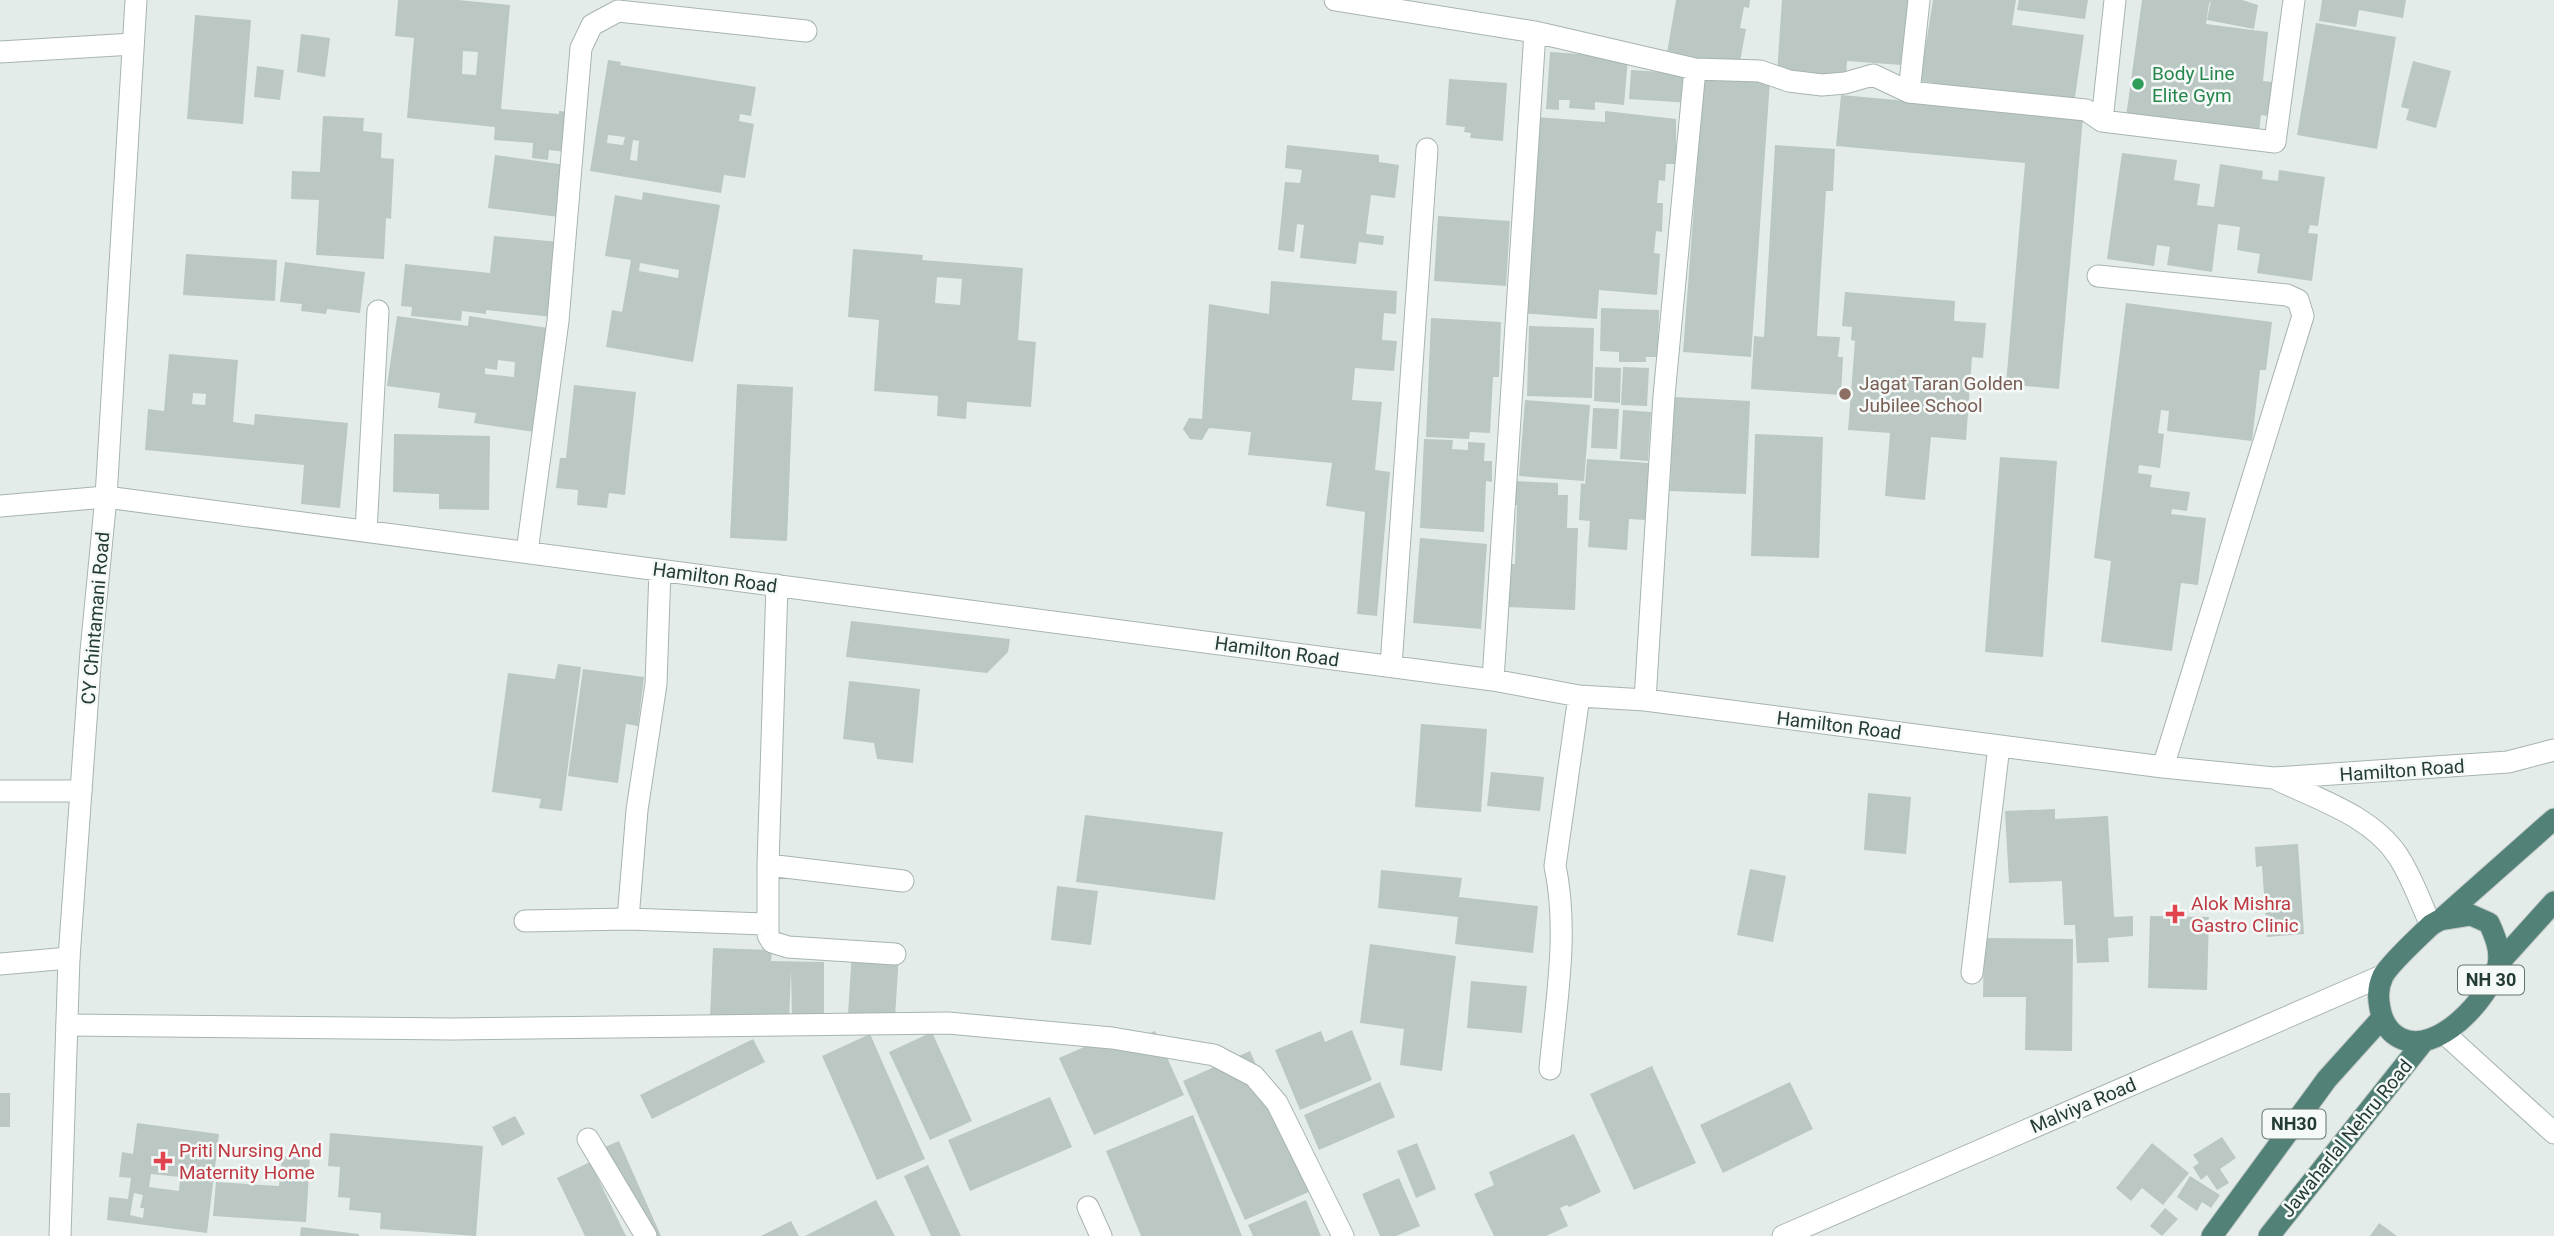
<svg xmlns="http://www.w3.org/2000/svg" width="2554" height="1236" viewBox="0 0 2554 1236" font-family="Roboto,sans-serif">
	<rect width="100%" height="100%" fill="#e4ece9"/>
	<path fill="#bac7c2" fill-rule="evenodd" d="M 398,0 L 458,0 L 510,5 L 501,109 L 559,114 L 559,111 L 571,112 L 567,152 L 549,150 L 548,160 L 532,158 L 533,143 L 494,140 L 495,127 L 407,118 L 414,38 L 395,36 ZM 463,51 L 478,52 L 476,75 L 462,74 Z
		M 1676,0 L 1750,0 L 1749,8 L 1744,7 L 1740,28 L 1746,29 L 1739,67 L 1666,59 Z
		M 1782,0 L 1909,0 L 1907,42 L 1903,42 L 1901,65 L 1847,61 L 1846,78 L 1777,72 Z
		M 1933,0 L 2016,0 L 2012,25 L 2084,35 L 2074,104 L 1920,81 Z
		M 2019,0 L 2088,0 L 2085,19 L 2017,10 Z
		M 2142,0 L 2242,0 L 2258,5 L 2254,29 L 2207,20 L 2211,0 L 2209,4 L 2206,24 L 2268,32 L 2263,81 L 2272,82 L 2268,116 L 2261,115 L 2259,132 L 2126,117 Z
		M 2322,0 L 2406,0 L 2403,18 L 2359,10 L 2356,27 L 2319,21 Z
		M 195,15 L 251,20 L 243,124 L 187,119 Z
		M 2316,23 L 2396,37 L 2377,149 L 2297,135 Z
		M 301,34 L 330,38 L 325,77 L 297,72 Z
		M 1550,52 L 1628,57 L 1624,105 L 1595,102 L 1595,110 L 1569,108 L 1570,100 L 1559,100 L 1559,110 L 1546,109 Z
		M 608,60 L 621,62 L 620,65 L 756,87 L 751,116 L 740,114 L 739,121 L 754,124 L 745,178 L 724,175 L 721,193 L 590,171 ZM 608,135 L 625,137 L 623,145 L 607,143 ZM 633,140 L 639,141 L 637,161 L 630,160 Z
		M 2413,61 L 2451,71 L 2436,128 L 2406,120 L 2409,109 L 2401,107 Z
		M 257,66 L 284,70 L 280,100 L 254,97 Z
		M 1631,70 L 1692,74 L 1690,103 L 1629,99 Z
		M 1704,71 L 1770,80 L 1751,357 L 1683,352 Z
		M 1449,79 L 1507,83 L 1503,141 L 1470,138 L 1471,133 L 1464,132 L 1465,127 L 1446,125 Z
		M 1841,95 L 2083,117 L 2059,389 L 2006,384 L 2025,163 L 1836,146 Z
		M 1605,111 L 1676,119 L 1676,164 L 1666,164 L 1665,181 L 1659,180 L 1657,203 L 1663,203 L 1662,232 L 1656,231 L 1654,253 L 1660,254 L 1657,295 L 1599,290 L 1597,319 L 1522,313 L 1535,117 L 1605,122 Z
		M 323,116 L 364,118 L 363,131 L 382,133 L 381,158 L 394,159 L 391,219 L 386,218 L 384,259 L 316,255 L 319,200 L 291,199 L 292,171 L 320,172 Z
		M 1287,145 L 1379,155 L 1379,162 L 1399,165 L 1395,198 L 1371,195 L 1366,234 L 1384,236 L 1383,245 L 1359,242 L 1356,264 L 1300,258 L 1304,225 L 1297,224 L 1294,252 L 1278,250 L 1285,182 L 1300,183 L 1302,170 L 1285,168 Z
		M 1775,145 L 1835,149 L 1833,191 L 1826,191 L 1817,336 L 1840,337 L 1838,357 L 1843,357 L 1841,395 L 1751,389 L 1754,336 L 1764,337 Z
		M 2122,153 L 2177,160 L 2174,180 L 2200,184 L 2197,205 L 2214,207 L 2220,164 L 2263,171 L 2262,179 L 2278,181 L 2279,170 L 2325,177 L 2318,226 L 2310,225 L 2308,233 L 2318,234 L 2312,281 L 2257,273 L 2260,254 L 2237,250 L 2240,227 L 2218,224 L 2212,272 L 2167,265 L 2170,247 L 2157,245 L 2154,266 L 2107,259 Z
		M 495,155 L 566,165 L 559,217 L 488,208 Z
		M 643,192 L 720,205 L 693,362 L 606,347 L 612,310 L 622,312 L 631,260 L 605,256 L 615,195 L 642,200 ZM 640,263 L 679,270 L 678,278 L 639,271 Z
		M 1438,216 L 1510,221 L 1506,286 L 1434,281 Z
		M 494,236 L 559,242 L 552,317 L 486,310 L 486,314 L 462,311 L 461,321 L 411,316 L 412,307 L 401,306 L 405,264 L 490,273 Z
		M 853,249 L 923,255 L 922,260 L 1023,268 L 1018,340 L 1036,342 L 1031,407 L 967,402 L 966,419 L 937,416 L 938,396 L 874,391 L 879,320 L 848,317 ZM 937,277 L 962,279 L 960,305 L 935,303 Z
		M 186,254 L 277,260 L 275,301 L 183,295 Z
		M 285,262 L 365,272 L 360,313 L 327,309 L 326,314 L 301,311 L 302,304 L 280,302 Z
		M 1271,281 L 1397,291 L 1396,314 L 1384,313 L 1382,340 L 1397,341 L 1394,371 L 1355,368 L 1352,400 L 1382,402 L 1375,470 L 1390,472 L 1377,616 L 1357,614 L 1365,512 L 1326,506 L 1332,463 L 1248,455 L 1251,432 L 1209,428 L 1202,440 L 1190,439 L 1183,429 L 1189,418 L 1202,419 L 1209,304 L 1269,314 Z
		M 1845,292 L 1955,301 L 1954,321 L 1986,323 L 1983,358 L 1972,357 L 1966,440 L 1931,437 L 1925,500 L 1885,496 L 1890,433 L 1848,430 L 1855,341 L 1851,340 L 1852,327 L 1842,326 Z
		M 2126,303 L 2272,322 L 2266,370 L 2260,370 L 2252,441 L 2167,431 L 2169,411 L 2161,410 L 2158,433 L 2164,434 L 2160,468 L 2139,465 L 2138,473 L 2152,475 L 2150,487 L 2190,492 L 2187,511 L 2172,509 L 2171,514 L 2206,518 L 2198,585 L 2181,583 L 2172,651 L 2101,642 L 2111,561 L 2094,558 Z
		M 1601,308 L 1659,310 L 1658,357 L 1646,357 L 1646,362 L 1619,362 L 1619,352 L 1600,351 Z
		M 397,316 L 468,326 L 469,316 L 548,328 L 534,432 L 474,423 L 476,413 L 438,408 L 440,393 L 387,386 ZM 498,360 L 515,362 L 514,377 L 485,374 L 485,368 L 497,370 Z
		M 1431,318 L 1501,322 L 1499,377 L 1493,377 L 1490,433 L 1470,432 L 1469,439 L 1426,437 Z
		M 1529,326 L 1594,328 L 1592,398 L 1527,396 Z
		M 169,354 L 238,360 L 233,422 L 254,425 L 255,414 L 348,423 L 340,508 L 301,504 L 304,465 L 145,450 L 148,409 L 164,411 ZM 193,393 L 206,394 L 205,405 L 192,404 Z
		M 1595,367 L 1621,368 L 1620,403 L 1594,401 Z
		M 1623,367 L 1649,368 L 1647,406 L 1621,405 Z
		M 737,384 L 793,387 L 787,541 L 730,538 Z
		M 574,385 L 636,392 L 625,495 L 609,493 L 607,508 L 577,505 L 578,490 L 556,488 L 560,458 L 566,458 Z
		M 1674,397 L 1750,401 L 1746,494 L 1670,491 Z
		M 1525,400 L 1590,405 L 1584,481 L 1519,476 Z
		M 1593,408 L 1619,409 L 1617,449 L 1591,448 Z
		M 1623,410 L 1651,412 L 1648,461 L 1620,459 Z
		M 394,434 L 490,436 L 489,510 L 439,509 L 439,494 L 393,492 Z
		M 1755,434 L 1823,437 L 1819,558 L 1751,556 Z
		M 1424,439 L 1453,440 L 1452,449 L 1468,450 L 1468,442 L 1485,443 L 1484,461 L 1492,461 L 1492,482 L 1486,481 L 1484,532 L 1420,528 Z
		M 2000,457 L 2057,461 L 2043,657 L 1985,652 Z
		M 1587,459 L 1650,463 L 1646,520 L 1629,519 L 1627,550 L 1588,547 L 1590,521 L 1579,520 L 1581,483 L 1585,484 Z
		M 1514,481 L 1558,483 L 1558,495 L 1568,495 L 1567,528 L 1578,528 L 1575,610 L 1506,607 L 1507,564 L 1515,564 L 1517,505 L 1513,505 Z
		M 1420,538 L 1487,544 L 1481,629 L 1413,623 Z
		M 851,621 L 1010,639 L 1008,652 L 987,673 L 846,657 Z
		M 558,664 L 581,667 L 562,811 L 539,808 L 541,799 L 492,792 L 508,673 L 555,679 Z
		M 583,669 L 644,677 L 638,726 L 626,724 L 618,783 L 568,776 Z
		M 849,681 L 920,689 L 913,763 L 877,759 L 874,743 L 843,739 Z
		M 1421,724 L 1487,729 L 1481,812 L 1415,807 Z
		M 1491,772 L 1544,777 L 1540,811 L 1487,806 Z
		M 1868,793 L 1911,797 L 1906,854 L 1864,850 Z
		M 2055,809 L 2055,819 L 2108,816 L 2114,917 L 2133,916 L 2133,936 L 2108,938 L 2109,962 L 2077,963 L 2075,925 L 2064,925 L 2062,881 L 2009,883 L 2005,811 Z
		M 1085,815 L 1223,832 L 1215,900 L 1076,882 Z
		M 2298,844 L 2304,934 L 2267,937 L 2262,866 L 2256,867 L 2255,847 Z
		M 1750,869 L 1786,876 L 1773,942 L 1737,935 Z
		M 1381,870 L 1462,878 L 1459,897 L 1538,906 L 1533,953 L 1455,944 L 1458,917 L 1378,908 Z
		M 1057,886 L 1098,891 L 1091,945 L 1051,940 Z
		M 2150,916 L 2209,917 L 2207,990 L 2148,988 Z
		M 1984,938 L 2073,939 L 2072,1051 L 2025,1050 L 2026,997 L 1983,997 Z
		M 1370,944 L 1456,956 L 1442,1071 L 1400,1065 L 1404,1029 L 1360,1023 Z
		M 713,948 L 772,950 L 771,961 L 824,962 L 824,1019 L 792,1019 L 791,969 L 789,1021 L 710,1018 Z
		M 852,951 L 899,954 L 895,1017 L 848,1014 Z
		M 1471,981 L 1527,986 L 1522,1033 L 1467,1028 Z
		M 1123,1030 L 1129,1043 L 1155,1031 L 1184,1095 L 1094,1135 L 1059,1058 Z
		M 1352,1030 L 1372,1080 L 1300,1110 L 1275,1050 L 1321,1031 L 1325,1042 Z
		M 932,1032 L 972,1121 L 930,1140 L 889,1052 Z
		M 870,1034 L 925,1159 L 877,1180 L 822,1056 Z
		M 753,1039 L 765,1062 L 652,1119 L 640,1095 Z
		M 1250,1051 L 1311,1191 L 1245,1220 L 1183,1081 Z
		M 1652,1066 L 1696,1163 L 1634,1190 L 1590,1094 Z
		M 1380,1082 L 1395,1117 L 1319,1150 L 1304,1115 Z
		M 1790,1082 L 1813,1129 L 1723,1173 L 1700,1125 Z
		M 0,1093 L 10,1093 L 10,1127 L 0,1127 Z
		M 1050,1097 L 1072,1147 L 970,1191 L 948,1140 Z
		M 1193,1115 L 1242,1236 L 1141,1236 L 1106,1151 Z
		M 515,1116 L 525,1134 L 502,1146 L 492,1127 Z
		M 137,1123 L 219,1134 L 207,1233 L 107,1220 L 109,1197 L 128,1199 L 131,1178 L 119,1177 L 122,1152 L 133,1154 ZM 151,1174 L 180,1177 L 179,1191 L 149,1187 ZM 134,1193 L 143,1195 L 140,1208 L 144,1208 L 143,1218 L 130,1215 Z
		M 330,1133 L 483,1146 L 476,1236 L 380,1229 L 381,1213 L 349,1210 L 350,1198 L 338,1197 L 340,1167 L 328,1166 Z
		M 1574,1134 L 1601,1192 L 1569,1207 L 1567,1205 L 1560,1208 L 1568,1226 L 1546,1236 L 1494,1236 L 1474,1194 L 1494,1185 L 1489,1172 Z
		M 2222,1137 L 2236,1158 L 2220,1169 L 2229,1183 L 2217,1190 L 2207,1175 L 2201,1180 L 2193,1167 L 2199,1163 L 2193,1155 Z
		M 619,1141 L 661,1236 L 637,1236 L 598,1150 Z
		M 1417,1143 L 1436,1189 L 1416,1198 L 1397,1151 Z
		M 2152,1143 L 2189,1173 L 2163,1205 L 2142,1188 L 2131,1201 L 2116,1188 Z
		M 282,1156 L 310,1158 L 306,1222 L 213,1216 L 216,1182 L 279,1186 Z
		M 590,1162 L 626,1236 L 585,1236 L 557,1178 Z
		M 928,1165 L 961,1236 L 931,1236 L 904,1176 Z
		M 2190,1176 L 2220,1195 L 2211,1208 L 2202,1202 L 2197,1211 L 2177,1197 Z
		M 1399,1178 L 1420,1226 L 1396,1236 L 1380,1236 L 1362,1194 Z
		M 876,1200 L 895,1236 L 805,1236 Z
		M 1306,1200 L 1321,1236 L 1253,1236 L 1248,1225 Z
		M 2165,1208 L 2178,1219 L 2162,1236 L 2150,1226 Z
		M 791,1221 L 799,1236 L 761,1236 Z
		M 2379,1223 L 2397,1236 L 2370,1236 Z
		M 301,1227 L 359,1234 L 359,1236 L 300,1236 Z"/>
	<g fill="none" stroke-linecap="round" stroke-linejoin="round">
		<defs>
			<path id="minor" d="M 1335,0 L 1535,32 L 1695,69 L 1760,71 L 1789,81 L 1822,85 L 1845,83 L 1873,75 L 1909,92 L 2086,110 L 2102,121 L 2275,142 L 2294,0
				M 0,52 L 133,44
				M 1909,92 L 1919,0
				M 2102,121 L 2115,0
				M 2098,276 L 2287,295 L 2298,300 L 2303,316 L 2163,767
				M 0,506 L 106,497 L 1493,680 L 1579,696 L 1645,700 L 2163,767 L 2274,778 L 2508,762 L 2554,750
				M 366,531 L 378,311
				M 527,552 L 558,321 L 581,48 L 592,25 L 618,11 L 806,31
				M 660,570 L 656,684 L 637,810 L 628,919 L 766,924
				M 777,585 L 768,865 L 768,935 L 772,942 L 788,947 L 895,954
				M 1391,666 L 1427,149
				M 1493,680 L 1535,32
				M 1645,700 L 1664,396 L 1695,69
				M 2276,779 C 2317,799 2372,816 2398,856 C 2412,877 2420,902 2431,925
				M 0,791 L 81,791
				M 768,865 L 903,881
				M 525,921 L 628,919
				M 0,964 L 69,958
				M 1972,973 L 1999,746
				M 67,1025 L 453,1029 L 948,1023 L 1112,1038 L 1214,1055 L 1254,1076 L 1277,1103 L 1343,1236
				M 2444,1033 L 2554,1133
				M 1550,1069 C 1556,1002 1569,932 1555,866 L 1579,696
				M 588,1139 L 646,1236
				M 1088,1207 L 1101,1236"/>
			<path id="tertiary" d="M 60,1236 L 69,958 L 91,651 L 106,497 L 136,0
				M 1783,1236 L 2384,975"/>
			<path id="trunk" d="M 2471,915 L 2489,923 C 2495,936 2501,950 2498,965 C 2490,998 2436,1057 2400,1038 C 2390,1033 2384,1024 2381,1013 C 2378,1000 2377,989 2383,976 C 2390,963 2419,937 2431,925 L 2440,920 Z
				M 2440,920 L 2554,819
				M 2498,964 L 2554,902
				M 2212,1236 L 2327,1079 L 2382,1018
				M 2269,1236 L 2424,1041"/>
		</defs>
		<use href="#minor" stroke="#a7b4b0" stroke-width="23"/>
		<use href="#tertiary" stroke="#a7b4b0" stroke-width="23"/>
		<use href="#trunk" stroke="#c2c8c7" stroke-width="23"/>
		<use href="#minor" stroke="#fff" stroke-width="21"/>
		<use href="#tertiary" stroke="#fff" stroke-width="21"/>
		<use href="#trunk" stroke="#518177" stroke-width="21"/>
	</g>
	<circle fill="#2e9e5b" stroke="#f5f9f7" stroke-width="2.5" cx="2138" cy="84" r="7"/>
	<circle fill="#8d6e63" stroke="#f5f9f7" stroke-width="2.5" cx="1845" cy="394" r="7"/>
	<g fill="#e0444e" stroke="#f5f9f7" stroke-width="2.5">
		<path d="M2171.5 903.5h7v7h7v7h-7v7h-7v-7h-7v-7h7z"/>
		<path d="M159.5 1150.5h7v7h7v7h-7v7h-7v-7h-7v-7h7z"/>
	</g>
	<g text-anchor="middle" stroke-width="5" stroke-linejoin="round" paint-order="stroke">
		<g fill="#f5f9f7" stroke="#637570" stroke-width="2">
			<rect x="2458" y="965.5" width="66" height="29" rx="5"/>
			<rect x="2262.5" y="1109.5" width="63" height="29" rx="5"/>
		</g>
		<g font-size="18" font-weight="bold" fill="#253c36">
			<text x="2491" y="986">NH 30</text>
			<text x="2294" y="1130">NH30</text>
		</g>
		<g font-size="19" fill="#27864d" stroke="#f5f9f7" text-anchor="start">
			<text x="2152" y="80">Body Line<tspan x="2152" dy="22">Elite Gym</tspan></text>
		</g>
		<g font-size="19" fill="#785e54" stroke="#f5f9f7" text-anchor="start">
			<text x="1859" y="390">Jagat Taran Golden<tspan x="1859" dy="22">Jubilee School</tspan></text>
		</g>
		<g font-size="19" fill="#253c36" stroke="#f5f9f7">
			<text transform="translate(715 577) rotate(8)" y="7">Hamilton Road</text>
			<text transform="translate(95 618) rotate(-85)" y="7">CY Chintamani Road</text>
			<text transform="translate(1277 651) rotate(8)" y="7">Hamilton Road</text>
			<text transform="translate(1839 725) rotate(7)" y="7">Hamilton Road</text>
			<text transform="translate(2402 770) rotate(-4)" y="7">Hamilton Road</text>
			<text transform="translate(2083 1105) rotate(-23)" y="7">Malviya Road</text>
			<text transform="translate(2346 1138) rotate(-51)" y="7">Jawaharlal Nehru Road</text>
		</g>
		<g font-size="19" fill="#be3a42" stroke="#f5f9f7" text-anchor="start">
			<text x="2191" y="910">Alok Mishra<tspan x="2191" dy="22">Gastro Clinic</tspan></text>
			<text x="179" y="1157">Priti Nursing And<tspan x="179" dy="22">Maternity Home</tspan></text>
		</g>
	</g>
</svg>
